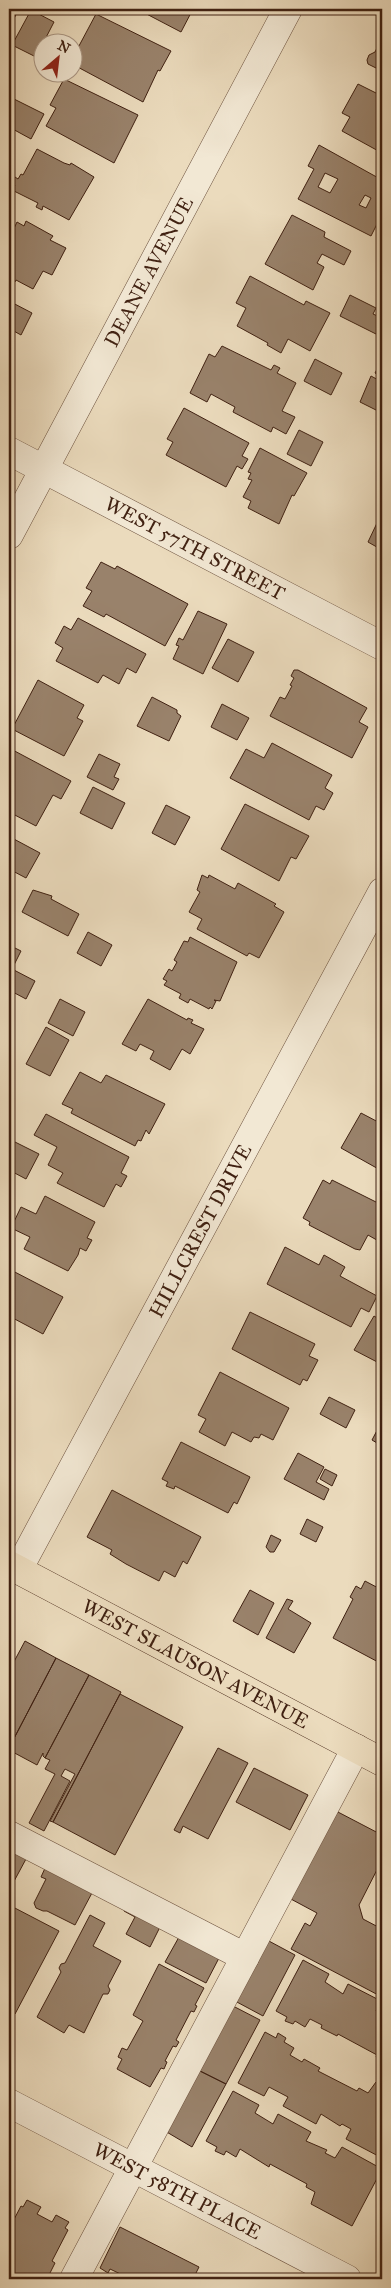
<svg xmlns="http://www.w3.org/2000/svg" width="391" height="2288" viewBox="0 0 391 2288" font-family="'IM FELL Great Primer',serif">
	<rect width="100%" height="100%" fill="#ebdbbd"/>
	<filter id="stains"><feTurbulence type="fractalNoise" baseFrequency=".004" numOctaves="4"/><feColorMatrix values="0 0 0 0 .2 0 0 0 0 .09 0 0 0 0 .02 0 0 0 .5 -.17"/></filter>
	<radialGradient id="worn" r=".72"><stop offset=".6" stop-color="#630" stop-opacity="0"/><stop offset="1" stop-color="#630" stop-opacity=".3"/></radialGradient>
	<path fill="#99826b" stroke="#402112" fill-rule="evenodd" d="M 9,9 L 19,9 L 9,28 Z
		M 137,9 L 193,9 L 181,32 Z
		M 31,10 L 54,22 L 36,57 L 12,45 Z
		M 96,14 L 171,51 L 160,71 L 158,70 L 143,102 L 72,64 L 72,59 Z
		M 382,31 L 382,71 L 368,64 L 367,60 L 369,55 L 375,52 L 382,38 L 380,36 Z
		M 64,79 L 138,115 L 114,163 L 46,126 L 56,108 L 50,105 Z
		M 358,84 L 382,96 L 382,153 L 342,131 L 350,117 L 342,113 Z
		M 9,98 L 14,99 L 44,114 L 31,139 L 9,127 Z
		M 319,145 L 382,180 L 382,214 L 371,236 L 298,199 L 314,169 L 308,166 ZM 325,173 L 338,179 L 330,193 L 318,187 ZM 365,195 L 371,198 L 366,208 L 359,205 Z
		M 37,149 L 64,163 L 70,165 L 71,163 L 94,177 L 69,220 L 43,206 L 42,210 L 36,207 L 38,203 L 12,190 L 15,185 L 12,183 L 15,177 L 18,179 L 21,174 L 23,175 Z
		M 292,215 L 325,232 L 324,237 L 351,251 L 344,265 L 322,254 L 317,263 L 324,267 L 313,290 L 265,264 Z
		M 26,221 L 53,236 L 50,240 L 66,248 L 52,275 L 43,271 L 33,289 L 16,280 L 15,282 L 9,279 L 9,239 L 17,222 L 24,226 Z
		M 250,276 L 304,305 L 306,301 L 330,313 L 310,351 L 288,339 L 281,353 L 267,345 L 268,343 L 237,326 L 246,308 L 236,303 Z
		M 350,295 L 376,308 L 373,314 L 382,318 L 382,321 L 376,334 L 340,316 Z
		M 9,301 L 32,313 L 21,335 L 12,330 L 9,335 Z
		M 222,346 L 271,370 L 274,365 L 280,368 L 277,373 L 296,383 L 282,411 L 295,417 L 286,434 L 273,427 L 271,432 L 233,412 L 235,407 L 211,394 L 207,402 L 190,393 L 209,354 L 215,357 Z
		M 315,359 L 342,373 L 331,395 L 304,381 Z
		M 382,360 L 382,377 L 375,373 Z
		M 371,376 L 382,382 L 382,413 L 360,402 Z
		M 184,408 L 249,443 L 242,456 L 248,459 L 242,469 L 237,466 L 226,487 L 166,455 L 173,442 L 167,439 Z
		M 299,430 L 323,442 L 311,466 L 287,454 Z
		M 260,448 L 307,473 L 294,496 L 292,495 L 279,524 L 248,508 L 251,501 L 243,497 L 252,480 L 248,479 L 251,473 L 248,472 Z
		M 377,523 L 382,526 L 382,550 L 368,542 Z
		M 101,562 L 115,569 L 117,566 L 188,604 L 165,646 L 106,614 L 104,617 L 83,606 L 92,591 L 86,588 Z
		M 198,611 L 227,624 L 203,674 L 173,659 L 179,646 L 176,645 L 179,638 L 183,640 Z
		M 78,618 L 146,654 L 136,673 L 127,668 L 119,684 L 103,675 L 98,683 L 56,661 L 63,648 L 55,643 L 64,626 L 71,630 Z
		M 228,639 L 254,652 L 238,682 L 212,668 Z
		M 294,670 L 298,670 L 367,708 L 359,722 L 368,727 L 352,758 L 270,716 L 280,697 L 285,699 L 292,686 L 290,685 L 294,678 L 291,676 Z
		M 38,680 L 84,705 L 77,718 L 83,721 L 64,756 L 12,729 Z
		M 152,697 L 177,710 L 177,713 L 181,716 L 169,741 L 137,726 Z
		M 222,704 L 249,718 L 237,740 L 211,727 Z
		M 272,743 L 332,775 L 325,788 L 333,793 L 324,810 L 316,806 L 309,820 L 230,778 L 246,749 L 264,758 Z
		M 9,748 L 71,781 L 61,799 L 53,795 L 36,826 L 9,812 Z
		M 99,754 L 120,764 L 114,777 L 119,779 L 113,790 L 87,777 Z
		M 93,787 L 125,803 L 112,829 L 80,813 Z
		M 245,804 L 309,836 L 296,859 L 291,857 L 279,881 L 221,849 Z
		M 166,805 L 190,817 L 175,845 L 152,833 Z
		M 9,831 L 14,834 L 12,838 L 40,853 L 26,878 L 9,869 Z
		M 202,875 L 208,878 L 209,875 L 235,889 L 238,883 L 276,904 L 274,906 L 284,912 L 259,958 L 249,953 L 247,956 L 197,929 L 202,919 L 189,912 L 200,892 L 197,890 Z
		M 33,890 L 52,896 L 51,899 L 79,914 L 68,936 L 22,912 Z
		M 88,932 L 112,945 L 101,966 L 77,953 Z
		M 190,937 L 237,962 L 220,1001 L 214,1000 L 216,1001 L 212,1009 L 210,1007 L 209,1009 L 190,999 L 188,1003 L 179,998 L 181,994 L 164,985 L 167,981 L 163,979 L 169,969 L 172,971 L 177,962 L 174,960 L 184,941 L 188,942 Z
		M 9,945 L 21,951 L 12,969 L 35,981 L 26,999 L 9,990 Z
		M 60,999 L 85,1012 L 73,1036 L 48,1023 Z
		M 148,999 L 187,1020 L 188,1018 L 193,1020 L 191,1023 L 204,1029 L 190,1054 L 182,1049 L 170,1070 L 150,1059 L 154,1051 L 140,1044 L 136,1051 L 122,1044 Z
		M 46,1027 L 69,1040 L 50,1076 L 26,1064 Z
		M 80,1072 L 101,1083 L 106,1075 L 165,1104 L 149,1134 L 146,1130 L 141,1141 L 138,1140 L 135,1146 L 71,1113 L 73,1109 L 62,1104 Z
		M 361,1113 L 382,1124 L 382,1171 L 341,1148 Z
		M 46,1114 L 129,1157 L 121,1173 L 127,1176 L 121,1187 L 116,1184 L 104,1207 L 57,1183 L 63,1173 L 48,1165 L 57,1147 L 34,1135 Z
		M 11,1140 L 39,1154 L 26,1179 L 9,1170 L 9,1144 Z
		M 323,1180 L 330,1184 L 332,1180 L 382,1205 L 382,1243 L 368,1235 L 360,1250 L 355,1249 L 309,1225 L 310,1222 L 303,1218 Z
		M 45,1196 L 95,1222 L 87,1238 L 92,1240 L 86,1251 L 80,1248 L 78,1255 L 68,1271 L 24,1249 L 30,1237 L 11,1228 L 21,1207 L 36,1214 Z
		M 285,1247 L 319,1265 L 324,1255 L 345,1267 L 340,1276 L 377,1296 L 369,1312 L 361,1308 L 351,1327 L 267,1284 Z
		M 9,1269 L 63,1297 L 43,1334 L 9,1316 Z
		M 250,1312 L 315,1344 L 309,1356 L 318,1360 L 307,1381 L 303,1379 L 300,1385 L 232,1349 Z
		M 374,1316 L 382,1321 L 382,1359 L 379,1363 L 354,1350 Z
		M 220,1372 L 289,1408 L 273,1440 L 261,1434 L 259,1438 L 254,1437 L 251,1442 L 232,1432 L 225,1446 L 199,1432 L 206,1419 L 198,1415 Z
		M 329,1397 L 355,1410 L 346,1428 L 320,1414 Z
		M 382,1421 L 382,1446 L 372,1440 Z
		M 181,1442 L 250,1477 L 237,1504 L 234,1502 L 228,1513 L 175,1486 L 174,1489 L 166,1486 L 168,1482 L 162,1479 Z
		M 298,1453 L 324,1467 L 316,1482 L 329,1489 L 324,1500 L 284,1479 Z
		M 325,1469 L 337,1475 L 332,1486 L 320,1479 Z
		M 112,1490 L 201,1537 L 187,1564 L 183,1561 L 175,1577 L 164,1571 L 159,1581 L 126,1564 L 110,1554 L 112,1550 L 87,1537 Z
		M 307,1519 L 323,1527 L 316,1542 L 300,1534 Z
		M 271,1535 L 281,1540 L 274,1552 L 270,1552 L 266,1547 Z
		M 365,1581 L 382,1590 L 382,1664 L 333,1638 L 353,1599 L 350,1597 L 356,1586 L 361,1589 Z
		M 250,1590 L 274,1603 L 258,1635 L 233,1621 Z
		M 287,1599 L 293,1601 L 288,1609 L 311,1623 L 294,1653 L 266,1638 Z
		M 25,1641 L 56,1658 L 9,1748 L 9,1671 Z
		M 56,1658 L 89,1675 L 45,1758 L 43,1756 L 43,1753 L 37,1765 L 9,1750 L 9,1748 Z
		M 89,1675 L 121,1692 L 120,1694 L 53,1822 L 50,1821 L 75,1774 L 65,1769 L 61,1776 L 70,1781 L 44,1831 L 29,1823 L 55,1774 L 45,1769 L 50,1760 L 45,1758 Z
		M 120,1694 L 183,1727 L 115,1855 L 53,1822 Z
		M 218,1748 L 248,1763 L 208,1839 L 183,1826 L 180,1833 L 174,1830 Z
		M 254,1768 L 308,1795 L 290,1830 L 236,1802 Z
		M 336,1811 L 382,1835 L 382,1860 L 359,1905 L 363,1919 L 382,1929 L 382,1997 L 291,1949 L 305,1923 L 310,1926 L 317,1913 L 289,1898 Z
		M 9,1850 L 26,1859 L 12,1885 L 9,1883 Z
		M 46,1866 L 93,1891 L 75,1925 L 47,1911 L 43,1911 L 36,1908 L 34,1903 L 46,1879 L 41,1877 Z
		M 127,1904 L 162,1923 L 150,1947 L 126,1934 L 135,1917 L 124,1911 Z
		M 11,1906 L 59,1931 L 15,2014 L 9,2011 L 9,1910 Z
		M 90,1915 L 105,1923 L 93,1946 L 121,1961 L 108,1986 L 110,1990 L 108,1994 L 103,1994 L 84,2033 L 69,2025 L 64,2033 L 37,2017 L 61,1972 L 59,1968 L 61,1964 L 65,1963 Z
		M 179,1937 L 219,1958 L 206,1983 L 165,1962 Z
		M 267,1940 L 295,1955 L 263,2016 L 235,2001 Z
		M 303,1960 L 329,1974 L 325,1982 L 343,1994 L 348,1984 L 381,2001 L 376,2011 L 382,2015 L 382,2061 L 376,2057 L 377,2055 L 338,2034 L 337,2036 L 321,2028 L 322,2025 L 310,2019 L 305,2027 L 295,2021 L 293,2024 L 285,2021 L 287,2017 L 276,2011 Z
		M 159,1964 L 204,1988 L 195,2005 L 197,2006 L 194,2012 L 191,2011 L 176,2040 L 179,2042 L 176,2047 L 173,2046 L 165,2061 L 167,2062 L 164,2069 L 161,2068 L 150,2087 L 117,2069 L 122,2059 L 118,2057 L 122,2048 L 127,2050 L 143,2021 L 133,2015 Z
		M 233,2006 L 260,2020 L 226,2084 L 198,2070 Z
		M 265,2032 L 276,2038 L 278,2033 L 286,2038 L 284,2042 L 294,2048 L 290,2055 L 302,2062 L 304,2059 L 320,2068 L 318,2071 L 357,2091 L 359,2088 L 368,2093 L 376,2082 L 382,2086 L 382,2158 L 346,2139 L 351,2129 L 342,2124 L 340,2126 L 321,2114 L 316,2124 L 283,2106 L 288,2097 L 269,2087 L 264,2096 L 238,2083 Z
		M 198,2070 L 226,2084 L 192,2147 L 165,2131 Z
		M 233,2091 L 259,2105 L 255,2113 L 273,2124 L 278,2114 L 311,2132 L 306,2141 L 327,2150 L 325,2153 L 335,2158 L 342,2147 L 382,2169 L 352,2226 L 311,2204 L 315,2192 L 306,2187 L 307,2184 L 270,2164 L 269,2167 L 240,2149 L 236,2157 L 226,2151 L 224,2155 L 215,2151 L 217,2147 L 206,2141 Z
		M 27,2200 L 41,2207 L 37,2214 L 52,2222 L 56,2215 L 69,2222 L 65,2228 L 68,2230 L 52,2261 L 55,2263 L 47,2279 L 9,2279 L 9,2229 L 21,2206 L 23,2207 Z
		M 120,2227 L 199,2267 L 193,2279 L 131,2279 L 110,2269 L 108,2273 L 100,2268 Z"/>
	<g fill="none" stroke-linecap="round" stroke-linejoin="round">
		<defs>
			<g id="minor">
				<path id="s1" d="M 9,451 L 382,646"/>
				<path id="s2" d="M 9,535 L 288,9"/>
				<path id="s3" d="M 18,1570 L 382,892"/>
				<path d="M 9,1835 L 245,1957"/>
				<path id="s4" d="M 9,2103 L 347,2279"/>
				<path d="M 74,2279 L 356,1748"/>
			</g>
			<g id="major">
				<path id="s5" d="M 9,1565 L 382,1762"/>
			</g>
		</defs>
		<use href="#minor" stroke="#6b503d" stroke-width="29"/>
		<use href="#major" stroke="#402112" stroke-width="29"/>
		<use href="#minor" stroke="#f2e8d4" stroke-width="28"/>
		<use href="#major" stroke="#ebdbbd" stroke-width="28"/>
	</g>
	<g text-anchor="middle" stroke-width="5" stroke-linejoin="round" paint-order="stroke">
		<g font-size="20" fill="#402112" stroke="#f2e8d4">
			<text dy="7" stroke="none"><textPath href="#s2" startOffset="298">DEANE AVENUE</textPath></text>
			<text dy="7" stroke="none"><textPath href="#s1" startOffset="210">WEST 57TH STREET</textPath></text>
			<text dy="7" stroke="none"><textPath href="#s3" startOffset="385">HILLCREST DRIVE</textPath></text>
			<text dy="7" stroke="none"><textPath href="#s5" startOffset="211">WEST SLAUSON AVENUE</textPath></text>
			<text dy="7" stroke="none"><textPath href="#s4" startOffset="190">WEST 58TH PLACE</textPath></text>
		</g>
	</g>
	<rect width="391" height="2288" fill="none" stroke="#ebdbbd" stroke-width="30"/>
	<rect x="10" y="10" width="371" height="2268" fill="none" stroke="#402112" stroke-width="2.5"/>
	<rect x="15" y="15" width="361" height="2258" fill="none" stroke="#402112"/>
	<g transform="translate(58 58) rotate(28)"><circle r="24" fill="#f2e8d4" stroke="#ab9886"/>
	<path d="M0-4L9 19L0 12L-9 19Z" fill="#8f2418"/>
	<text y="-8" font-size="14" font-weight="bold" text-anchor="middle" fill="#402112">N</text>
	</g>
	<rect width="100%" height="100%" filter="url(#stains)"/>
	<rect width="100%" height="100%" fill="url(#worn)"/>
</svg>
